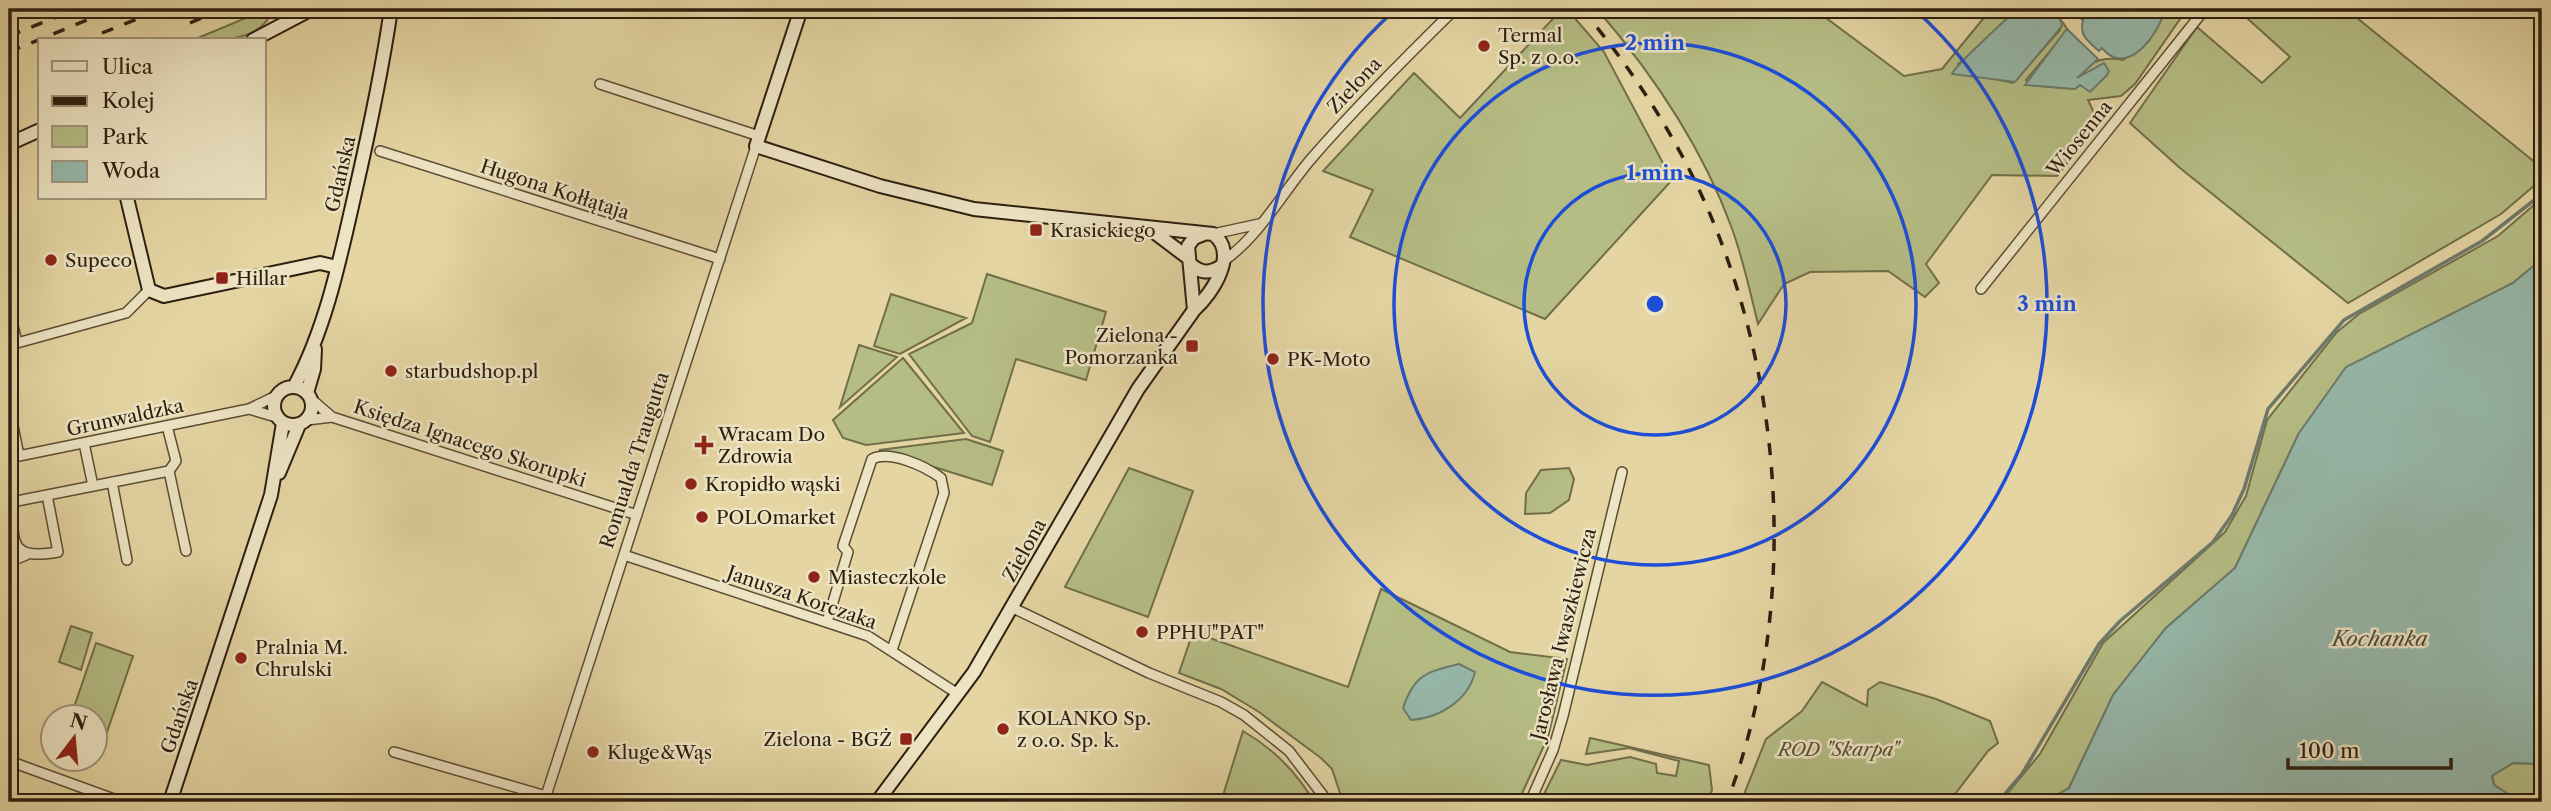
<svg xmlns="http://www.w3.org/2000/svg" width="2551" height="811" viewBox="0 0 2551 811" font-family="'Libre Caslon Text',serif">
	<rect width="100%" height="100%" fill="#e4d5a2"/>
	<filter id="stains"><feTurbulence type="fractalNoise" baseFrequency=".00286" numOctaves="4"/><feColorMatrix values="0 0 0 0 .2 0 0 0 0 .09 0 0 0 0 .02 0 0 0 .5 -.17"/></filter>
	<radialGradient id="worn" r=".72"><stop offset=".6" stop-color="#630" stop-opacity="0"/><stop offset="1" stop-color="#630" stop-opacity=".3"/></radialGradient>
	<path fill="#b5bd84" stroke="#716e4a" stroke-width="2" d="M 1562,9 L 1567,9 L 1604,52 L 1672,180 L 1545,319 L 1350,237 L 1373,190 L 1323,171 L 1414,73 L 1460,118 Z
		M 1597,9 L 1814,9 L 1904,76 L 1942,69 L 1991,9 L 2017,9 L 1976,51 L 1958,64 L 1990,78 L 2013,83 L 2060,30 L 2061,20 L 2068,30 L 2026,80 L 2030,85 L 2075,89 L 2078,85 L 2094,87 L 2104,78 L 2104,64 L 2077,78 C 2088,61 2104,56 2123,60 L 2149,41 L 2165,9 L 2187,9 L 2135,84 L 2121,96 L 2088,100 L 2099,123 L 2057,176 L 1992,175 L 1926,264 L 1939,283 L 1925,297 L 1888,271 L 1810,272 L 1784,284 L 1758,324 C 1750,292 1743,258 1731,226 C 1702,147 1652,73 1597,9 Z
		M 2237,9 L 2346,9 L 2542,168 L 2542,179 L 2501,214 L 2348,303 L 2180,168 L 2130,123 L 2197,27 L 2262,83 L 2290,57 Z
		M 265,10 L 270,16 C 255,42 219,40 193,40 Z
		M 2542,198 L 2542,259 L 2513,283 L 2439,322 L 2299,433 L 2235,568 L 2166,628 L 2113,695 L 2069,788 L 2045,802 L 2000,802 L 2040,754 L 2103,643 L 2225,532 L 2246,496 L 2267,420 L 2337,332 L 2359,314 L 2498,236 Z
		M 987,274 L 1106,312 L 1086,380 L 1016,359 L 990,442 L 972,436 L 909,354 L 972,323 Z
		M 891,294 L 966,318 L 900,354 L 874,346 Z
		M 859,345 L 897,357 L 840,407 Z
		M 903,358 L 964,433 L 866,445 L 843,438 L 833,420 Z
		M 966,439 L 1003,451 L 992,485 L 879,450 Z
		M 1129,468 L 1193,491 L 1148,617 L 1065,587 Z
		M 1569,468 L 1574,479 L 1569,500 L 1550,513 L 1525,514 L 1526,493 L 1541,470 Z
		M 1381,589 L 1510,652 L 1567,659 L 1548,737 L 1518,802 L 1343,802 L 1332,769 L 1321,758 L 1259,712 L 1221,689 L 1179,673 L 1193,632 L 1348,687 Z
		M 71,626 L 92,633 L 81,670 L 59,662 Z
		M 96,643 L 133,656 L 105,738 L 95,734 L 94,716 L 71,716 Z
		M 1822,682 L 1867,706 L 1868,690 L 1880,682 L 1936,699 L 1990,721 L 1998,743 L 1988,751 L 1949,802 L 1741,802 L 1766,739 L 1802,711 Z
		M 1243,731 C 1274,749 1296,771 1314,802 L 1221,802 Z
		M 1590,738 L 1709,765 L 1712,790 L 1708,802 L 1540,802 L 1561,760 L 1587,765 L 1630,757 L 1656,764 L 1657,773 L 1676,776 L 1679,761 L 1629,748 L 1586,754 Z
		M 2513,763 L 2542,764 L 2542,802 L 2516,799 L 2494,785 L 2492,775 Z"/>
	<path fill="#96b8aa" stroke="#6c7a6c" stroke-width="2" d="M 2017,9 C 2033,9 2059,5 2062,26 L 2015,82 L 1952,74 C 1954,66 2007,19 2017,9 Z
		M 2066,9 L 2165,9 C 2159,34 2127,79 2102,48 L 2099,51 C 2087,40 2079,36 2083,20 Z
		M 2066,30 L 2068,30 L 2098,59 L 2077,78 L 2104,63 L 2109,71 L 2107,75 L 2090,92 L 2080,85 L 2075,89 L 2025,85 Z
		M 2542,259 L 2542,764 L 2513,763 L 2492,776 L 2494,785 L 2516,799 L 2536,802 L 2478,802 L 2462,799 L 2437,802 L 2045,802 L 2069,788 L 2113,695 L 2166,628 L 2235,568 L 2299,433 L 2346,367 L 2513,283 Z
		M 1459,664 L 1475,672 C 1468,701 1439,718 1411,720 L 1403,708 C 1414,675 1426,672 1459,664 Z"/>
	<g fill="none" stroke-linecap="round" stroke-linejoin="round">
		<path stroke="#6c7a6c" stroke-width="3.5" d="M 1998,802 L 2022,774 L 2099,644 L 2120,621 L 2213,542 L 2232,515 L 2244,489 L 2268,409 L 2344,320 L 2482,241 L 2542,194"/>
		<defs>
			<path id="street" d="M 600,84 L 759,136
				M 380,151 L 720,259
				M 1213,234 L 1259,224
				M 1225,260 C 1260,235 1283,192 1311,159 C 1356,107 1406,57 1455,9
				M 1981,289 L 2205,9
				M 9,308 L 17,343 L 126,313 L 149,290
				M 310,398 L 332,417 L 637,515
				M 9,406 L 19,456
				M 249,409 L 276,417
				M 307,420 L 332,417
				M 84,443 L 93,486
				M 9,458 L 249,409 L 276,396
				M 169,471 L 186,551
				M 112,482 L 127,560
				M 9,488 L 12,502 L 169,471 L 176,461 L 167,426
				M 12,502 C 13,546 11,560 58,552 L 47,495
				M 624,555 L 868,636 L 958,694
				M 9,562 L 26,555
				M 1013,608 L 1149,673 L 1221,702 L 1244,715 L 1289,751 L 1328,802
				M 827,622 L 848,552 L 843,546 L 872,459 C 890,450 925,466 941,478 L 944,493 L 892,650
				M 394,752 L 546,796
				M 9,761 L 122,802
				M 544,802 L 756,146
				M 1530,802 L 1553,750 L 1563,716 L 1622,472"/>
			<path id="secondary" d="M 801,9 L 756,146 L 880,186 L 974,209 L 1213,234 C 1239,252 1213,293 1194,310 L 1138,389 L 974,672 L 877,802
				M 253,40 L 312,9
				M 9,144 L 40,130
				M 127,198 L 149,290 L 164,296 L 320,263 L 337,267
				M 1150,229 L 1187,257
				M 1190,264 C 1201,273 1208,274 1220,267
				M 1194,310 L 1188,246 L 1194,238 L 1204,234
				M274 406a19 19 0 1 1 38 0a19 19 0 1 1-38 0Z
				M 294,387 C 326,328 340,259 355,193 C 369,132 382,71 391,9
				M 307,393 L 314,369 L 315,349
				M 279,473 L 299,425
				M 170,802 L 271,495 L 283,423"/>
		</defs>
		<use href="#street" stroke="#5b4c34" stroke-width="12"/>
		<use href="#secondary" stroke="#2d1e10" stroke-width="16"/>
		<use href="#street" stroke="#ede4c3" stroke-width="9"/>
		<use href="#secondary" stroke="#ede4c3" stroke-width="12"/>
		<path stroke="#2d1e10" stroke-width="3.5" stroke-dasharray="12 12" stroke-linecap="butt" d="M 1582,9 C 1623,58 1659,111 1688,167 C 1785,357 1803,602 1727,802
			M 9,16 L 29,9
			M 190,23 L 222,9
			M 102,33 L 162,9
			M 9,36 L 76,9
			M 9,52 L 114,9"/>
	</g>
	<g fill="none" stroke="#1d4ed8" stroke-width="3.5">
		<circle cx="1655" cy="304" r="131"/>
		<circle cx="1655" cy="304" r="261"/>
		<path d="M1915 10A392 392 0 1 1 1395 10"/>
	</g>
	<g fill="#8f2418" stroke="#ede4c3" stroke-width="2.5">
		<circle cx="1484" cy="46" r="7"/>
		<rect x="1029" y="223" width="14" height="14" rx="3.5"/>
		<circle cx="51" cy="260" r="7"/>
		<rect x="215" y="271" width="14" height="14" rx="3.5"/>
		<rect x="1185" y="339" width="14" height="14" rx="3.5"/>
		<circle cx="1273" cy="359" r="7"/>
		<circle cx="391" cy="371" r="7"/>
		<path d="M700.5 434.5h7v7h7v7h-7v7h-7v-7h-7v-7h7z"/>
		<circle cx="691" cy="484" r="7"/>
		<circle cx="702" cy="517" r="7"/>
		<circle cx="814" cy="577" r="7"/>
		<circle cx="1142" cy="632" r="7"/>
		<circle cx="241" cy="658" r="7"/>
		<circle cx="1003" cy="729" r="7"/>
		<rect x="899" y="732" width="14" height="14" rx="3.5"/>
		<circle cx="593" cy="752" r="7"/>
	</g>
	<g text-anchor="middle" stroke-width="5" stroke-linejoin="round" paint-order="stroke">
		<g font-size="19" fill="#2d1e10" stroke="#ede4c3" text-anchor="start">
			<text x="1498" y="42">Termal<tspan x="1498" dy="22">Sp. z o.o.</tspan></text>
			<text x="1050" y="237">Krasickiego</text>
			<text x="65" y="267">Supeco</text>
			<text x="236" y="285">Hillar</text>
			<text x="1178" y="342" text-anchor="end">Zielona -<tspan x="1178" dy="22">Pomorzanka</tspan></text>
			<text x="1287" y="366">PK-Moto</text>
			<text x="405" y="378">starbudshop.pl</text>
			<text x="718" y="441">Wracam Do<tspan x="718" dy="22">Zdrowia</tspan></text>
			<text x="705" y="491">Kropidło wąski</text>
			<text x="716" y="524">POLOmarket</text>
			<text x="828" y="584">Miasteczkole</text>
			<text x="1156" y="639">PPHU"PAT"</text>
			<text x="255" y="654">Pralnia M.<tspan x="255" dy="22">Chrulski</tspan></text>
			<text x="1017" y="725">KOLANKO Sp.<tspan x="1017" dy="22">z o.o. Sp. k.</tspan></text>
			<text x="892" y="746" text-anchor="end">Zielona - BGŻ</text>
			<text x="607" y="759">Kluge&amp;Wąs</text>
		</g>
		<g font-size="19" fill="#2d1e10" stroke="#ede4c3">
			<text transform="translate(1354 85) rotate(-47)" y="7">Zielona</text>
			<text transform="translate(2079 138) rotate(-51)" y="7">Wiosenna</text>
			<text transform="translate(340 174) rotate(-77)" y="7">Gdańska</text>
			<text transform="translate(555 189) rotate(18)" y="7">Hugona Kołłątaja</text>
			<text transform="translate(125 417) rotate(-12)" y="7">Grunwaldzka</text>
			<text transform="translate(470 443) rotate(18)" y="7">Księdza Ignacego Skorupki</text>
			<text transform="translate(634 460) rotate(-72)" y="7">Romualda Traugutta</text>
			<text transform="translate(1024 550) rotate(-61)" y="7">Zielona</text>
			<text transform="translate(802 597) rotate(19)" y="7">Janusza Korczaka</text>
			<text transform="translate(1563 634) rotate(-76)" y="7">Jarosława Iwaszkiewicza</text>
			<text transform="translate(179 716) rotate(-71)" y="7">Gdańska</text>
		</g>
		<g font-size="19" font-style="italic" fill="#564e33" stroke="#ede4c3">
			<text x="1838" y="756">ROD "Skarpa"</text>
		</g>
		<g font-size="21" font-style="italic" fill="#4c4c3e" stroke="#ede4c3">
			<text x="2380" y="646">Kochanka</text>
		</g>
	</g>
	<circle cx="1655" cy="304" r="10" fill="#1d4ed8" stroke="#ede4c3" stroke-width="3.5"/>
	<g font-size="21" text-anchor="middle" font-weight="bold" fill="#1d4ed8" stroke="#ede4c3" stroke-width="5" stroke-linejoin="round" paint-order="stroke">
		<text x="1655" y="50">2 min</text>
		<text x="1655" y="180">1 min</text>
		<text x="2047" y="311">3 min</text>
	</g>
	<rect width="2551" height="811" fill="none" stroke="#e4d5a2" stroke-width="35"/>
	<rect x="10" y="10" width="2530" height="790" fill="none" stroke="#2d1e10" stroke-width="3.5"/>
	<rect x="18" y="18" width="2516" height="776" fill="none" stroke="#2d1e10" stroke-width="2"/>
	<rect x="38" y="38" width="228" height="161" fill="#ede4c3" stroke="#a0957b" stroke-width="2"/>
	<rect x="52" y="61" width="35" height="10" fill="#ede4c3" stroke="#a0957b" stroke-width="2"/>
	<text x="102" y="74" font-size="21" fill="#2d1e10">Ulica</text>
	<rect x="52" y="96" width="35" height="10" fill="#2d1e10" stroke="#a0957b" stroke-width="2"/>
	<text x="102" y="108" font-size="21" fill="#2d1e10">Kolej</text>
	<rect x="52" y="126" width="35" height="21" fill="#b5bd84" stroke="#a0957b" stroke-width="2"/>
	<text x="102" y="144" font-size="21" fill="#2d1e10">Park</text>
	<rect x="52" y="161" width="35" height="21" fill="#96b8aa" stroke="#a0957b" stroke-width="2"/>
	<text x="102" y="178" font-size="21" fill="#2d1e10">Woda</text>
	<g transform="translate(74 738) rotate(16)"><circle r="33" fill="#ede4c3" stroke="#a0957b" stroke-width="2"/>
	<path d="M0-5L12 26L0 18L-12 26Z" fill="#8f2418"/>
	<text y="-10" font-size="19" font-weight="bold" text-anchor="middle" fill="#2d1e10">N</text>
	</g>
	<path d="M2288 758v10h163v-10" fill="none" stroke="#2d1e10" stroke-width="3.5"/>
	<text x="2299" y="758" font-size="21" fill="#2d1e10" stroke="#ede4c3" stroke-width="5" paint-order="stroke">100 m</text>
	<rect width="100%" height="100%" filter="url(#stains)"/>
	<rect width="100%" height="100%" fill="url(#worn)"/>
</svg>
